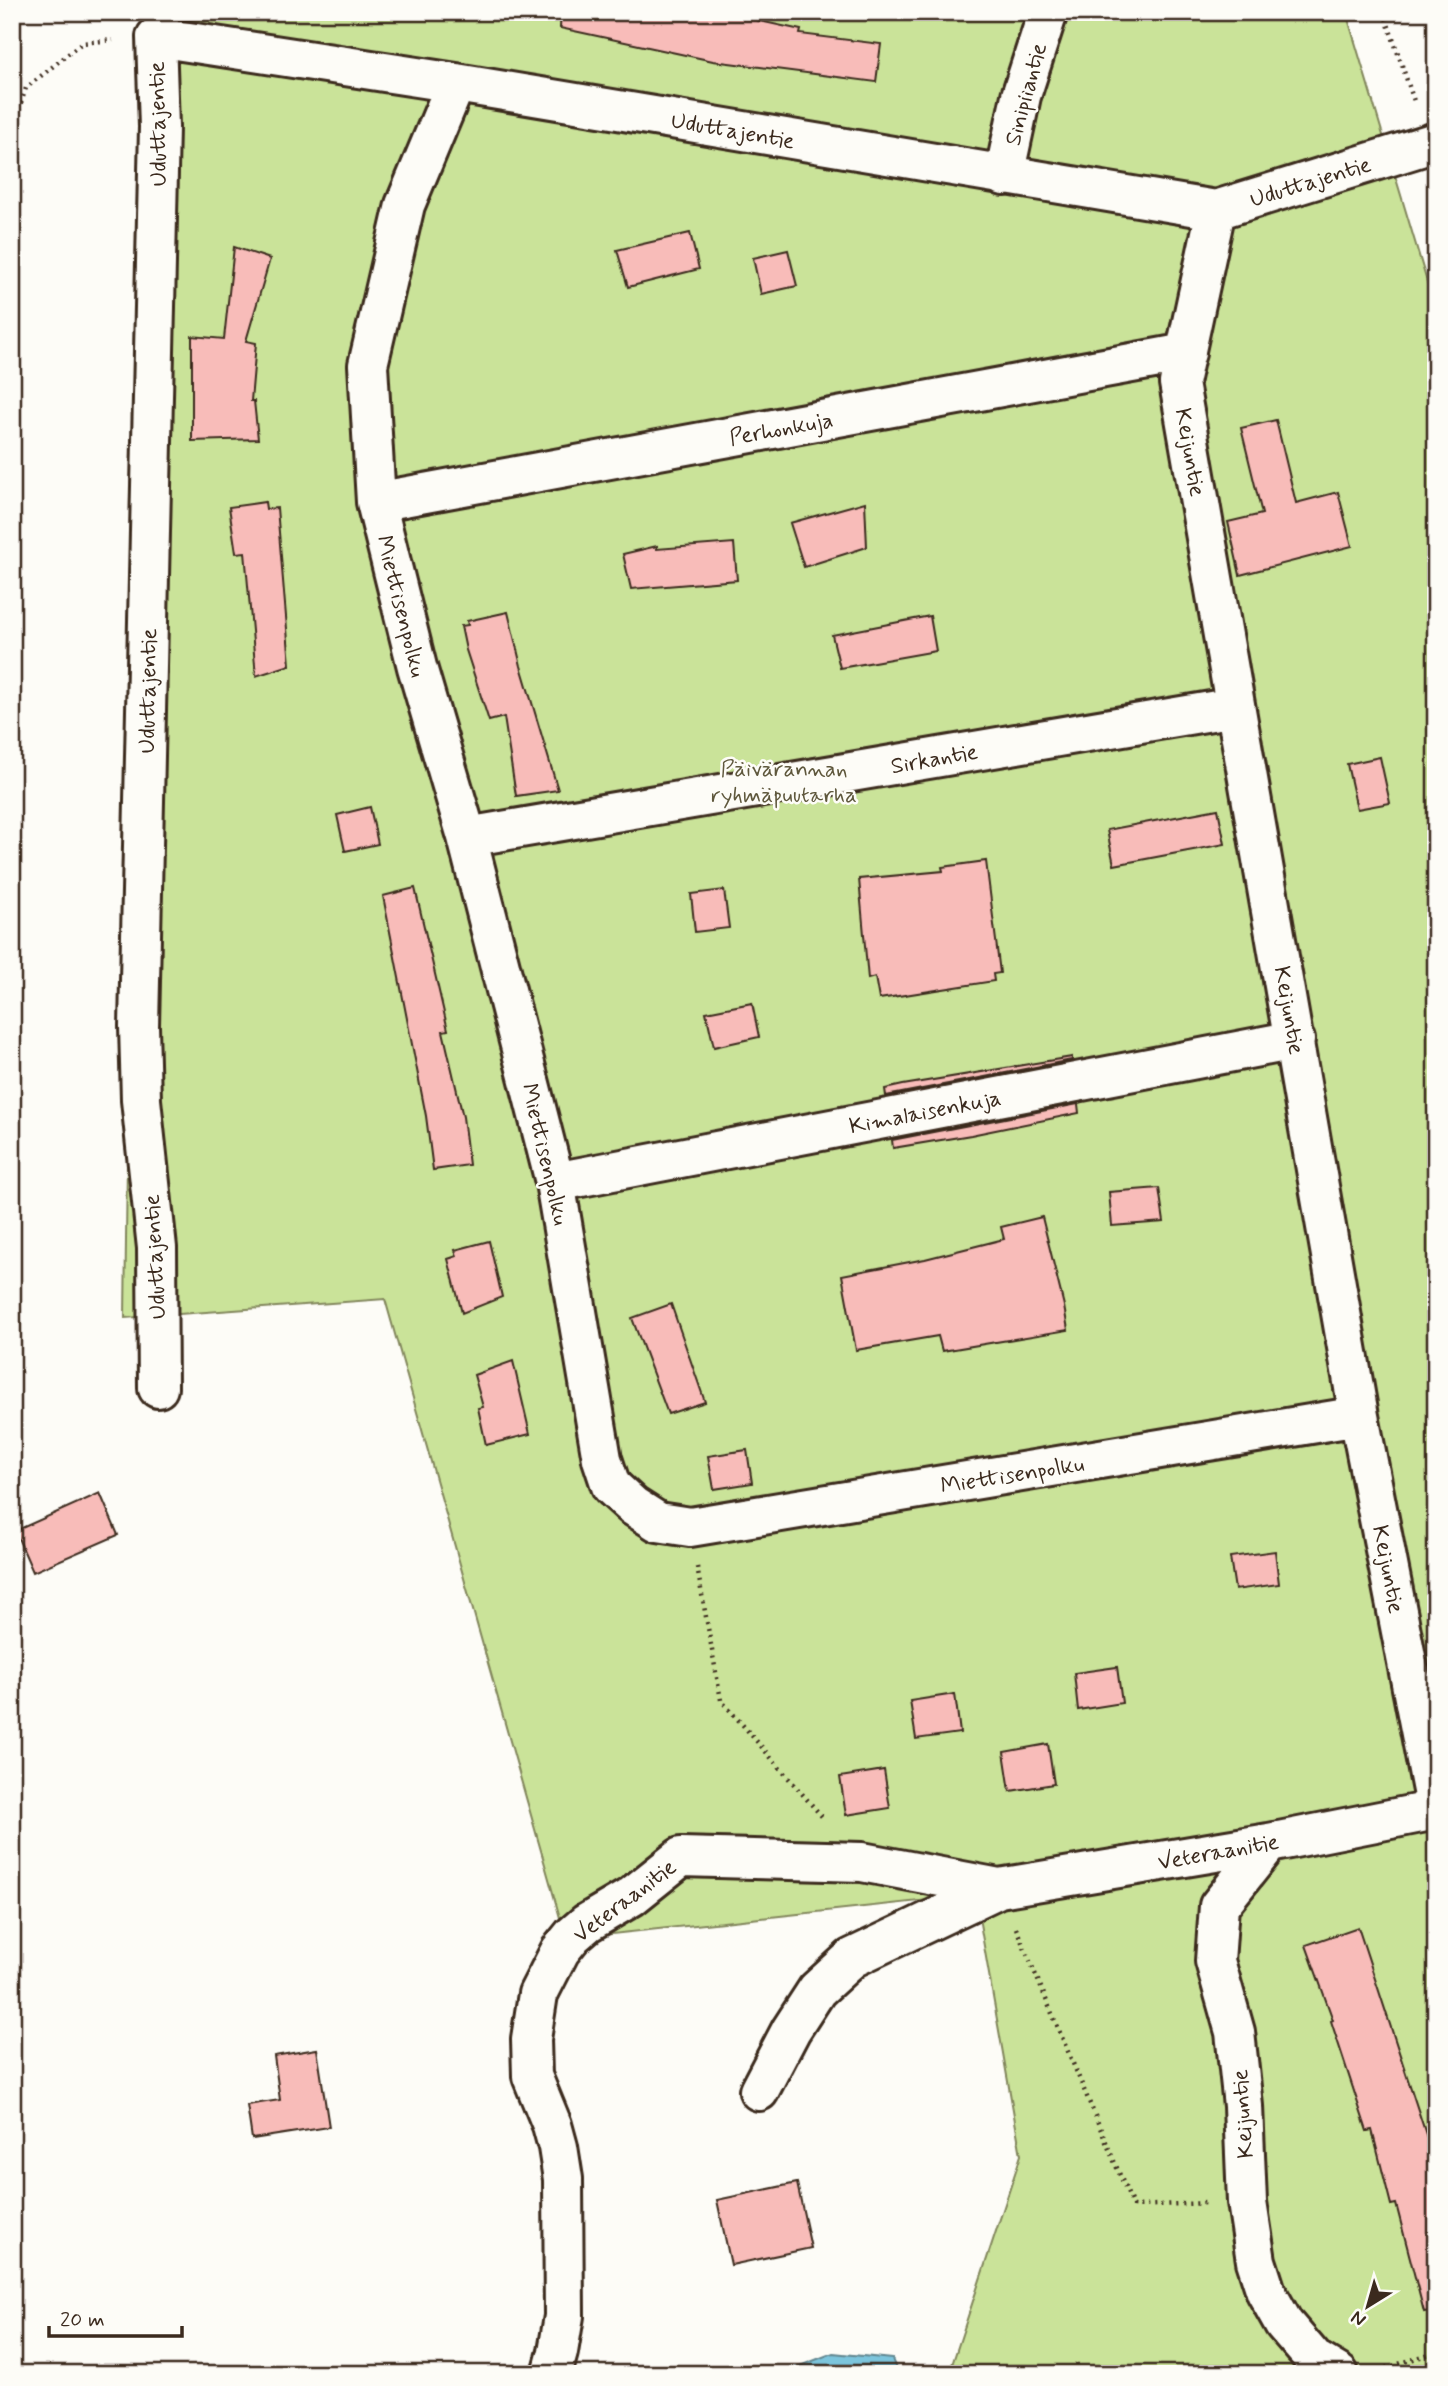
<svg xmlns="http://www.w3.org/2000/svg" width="1448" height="2386" viewBox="0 0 1448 2386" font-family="Mynerve,sans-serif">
	<rect width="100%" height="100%" fill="#fdfcf7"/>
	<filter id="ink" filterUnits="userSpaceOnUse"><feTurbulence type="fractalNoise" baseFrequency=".0143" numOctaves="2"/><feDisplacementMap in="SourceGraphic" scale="14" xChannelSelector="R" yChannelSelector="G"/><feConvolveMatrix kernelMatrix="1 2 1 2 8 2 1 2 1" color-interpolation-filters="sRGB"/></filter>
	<g filter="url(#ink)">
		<path fill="#cae399" stroke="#82865c" stroke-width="2" d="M 150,12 L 1346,12 L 1436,312 L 1436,2374 L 949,2374 L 1021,2155 L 975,1895 L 566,1939 L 385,1299 L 125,1318 L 141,66 Z"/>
		<path fill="#7cc5dc" stroke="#628790" stroke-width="2" d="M 833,2353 L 892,2359 L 898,2374 L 760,2374 L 782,2373 Z"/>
		<path fill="#f8bcb9" stroke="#3b2a1e" stroke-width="2" d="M 561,12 L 719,12 L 801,30 L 800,34 L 881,44 L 876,82 L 713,61 L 560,28 Z
			M 690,233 L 699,269 L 628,287 L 617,250 Z
			M 234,247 L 270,259 L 246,341 L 256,343 L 251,401 L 254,401 L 258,439 L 192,441 L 192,336 L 224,339 Z
			M 788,250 L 797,286 L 761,294 L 753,258 Z
			M 1276,420 L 1296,503 L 1338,492 L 1352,546 L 1240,575 L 1228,522 L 1262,514 L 1241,428 Z
			M 265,502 L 266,509 L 277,508 L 290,665 L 256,676 L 245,552 L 236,553 L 229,507 Z
			M 865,502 L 867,547 L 804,567 L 790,523 Z
			M 734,543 L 737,580 L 631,589 L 623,554 L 657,546 L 657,549 Z
			M 508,612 L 521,666 L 558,790 L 516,796 L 504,717 L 489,721 L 466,650 L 461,626 L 468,625 L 467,621 Z
			M 930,616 L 936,651 L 840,668 L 832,635 Z
			M 1380,757 L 1390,803 L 1357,809 L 1347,764 Z
			M 370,807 L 378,844 L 345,851 L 337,815 Z
			M 1218,809 L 1225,844 L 1114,865 L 1107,830 Z
			M 986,861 L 1000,973 L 993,974 L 994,981 L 879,999 L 875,977 L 868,979 L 859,879 L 943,871 L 942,867 Z
			M 415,888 L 448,1030 L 443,1031 L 463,1117 L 469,1165 L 433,1170 L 426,1116 L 383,896 Z
			M 724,890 L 729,928 L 695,932 L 691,894 Z
			M 752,1003 L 759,1037 L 714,1047 L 706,1012 Z
			M 1072,1057 L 1072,1060 L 886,1096 L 885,1089 L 903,1085 Z
			M 1078,1104 L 1079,1113 L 971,1135 L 893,1148 L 892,1140 Z
			M 1159,1188 L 1164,1222 L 1112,1226 L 1109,1192 Z
			M 1042,1217 L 1064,1306 L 1068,1330 L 942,1351 L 938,1336 L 856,1350 L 842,1275 L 925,1259 L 1004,1239 L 1001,1227 Z
			M 489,1241 L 502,1297 L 462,1313 L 448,1259 L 457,1256 L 455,1250 Z
			M 671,1304 L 705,1402 L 668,1414 L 632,1318 Z
			M 513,1361 L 530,1434 L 486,1445 L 478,1408 L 483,1407 L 474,1375 Z
			M 747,1450 L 752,1483 L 714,1489 L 708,1456 Z
			M 100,1493 L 118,1535 L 33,1572 L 15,1531 Z
			M 1275,1551 L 1279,1584 L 1235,1590 L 1230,1557 Z
			M 1117,1667 L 1122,1703 L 1078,1710 L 1074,1673 Z
			M 955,1694 L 960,1733 L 916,1739 L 910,1701 Z
			M 1048,1744 L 1054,1784 L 1010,1791 L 1004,1752 Z
			M 884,1770 L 890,1808 L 846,1815 L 840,1777 Z
			M 1358,1927 L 1436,2165 L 1436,2310 L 1424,2312 L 1396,2204 L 1391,2205 L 1372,2130 L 1367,2131 L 1331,2021 L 1333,2020 L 1306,1945 Z
			M 317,2049 L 329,2127 L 252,2139 L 247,2105 L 280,2100 L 274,2056 Z
			M 797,2183 L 811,2248 L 731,2265 L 717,2200 Z"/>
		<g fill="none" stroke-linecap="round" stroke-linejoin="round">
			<defs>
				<path id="minor" d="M 456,83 L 405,205 L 368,365 L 376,502 L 417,667 L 467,837 L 555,1182 L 602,1459 L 611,1486 L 633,1506 L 658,1522 L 690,1527 L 1359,1416
					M 1004,176 L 1021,96 L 1048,12
					M 1216,210 L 1179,383 L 1359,1416 L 1436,1811
					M 376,502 L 1186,353
					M 467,837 L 1235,707
					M 555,1182 L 1295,1040
					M 158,1388 L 157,1248 L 141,1100 L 139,1026 L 159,127 L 156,37 L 456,83 L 1216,210 L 1436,142
					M 1269,1843 L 1219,1906 L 1215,1961 L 1235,2032 L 1243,2106 L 1247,2202 L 1256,2261 L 1266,2292 L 1284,2324 L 1314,2359 L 1339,2374
					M 759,2091 L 791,2030 L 817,1990 L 852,1958 L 999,1888 L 1269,1843 L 1436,1810
					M 552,2374 L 558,2352 L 564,2316 L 563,2179 L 558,2147 L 552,2125 L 532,2076 L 531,2039 L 538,1994 L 560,1951 L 573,1935 L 587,1923 L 631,1897 L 681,1857 L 862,1862 L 999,1888"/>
			</defs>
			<use href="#minor" stroke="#3b2a1e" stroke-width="44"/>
			<path stroke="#3b2a1e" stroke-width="4.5" stroke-dasharray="2 5" stroke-linecap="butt" d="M 1384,12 L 1415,104
				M 12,130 L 26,88 L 82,43 L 113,40
				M 697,1567 L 721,1700 L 824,1819
				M 1016,1928 L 1133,2206 L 1207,2203
				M 1379,2370 L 1436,2352"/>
			<use href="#minor" stroke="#fdfcf7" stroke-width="38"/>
		</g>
	</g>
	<g text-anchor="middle" stroke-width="5" stroke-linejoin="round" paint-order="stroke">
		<g font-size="23" fill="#3b2a1e" stroke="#fdfcf7">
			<text transform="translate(1025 94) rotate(-75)" y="8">Sinipiiantie</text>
			<text transform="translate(157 124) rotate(-91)" y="8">Uduttajentie</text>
			<text transform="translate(733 130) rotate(10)" y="8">Uduttajentie</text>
			<text transform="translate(1310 181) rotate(-17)" y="8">Uduttajentie</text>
			<text transform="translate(781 428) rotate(-10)" y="8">Perhonkuja</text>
			<text transform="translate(1191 452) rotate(80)" y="8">Keijuntie</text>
			<text transform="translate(402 606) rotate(76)" y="8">Miettisenpolku</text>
			<text transform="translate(147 691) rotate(-89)" y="8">Uduttajentie</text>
			<text transform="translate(934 758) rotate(-10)" y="8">Sirkantie</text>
			<text transform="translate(1290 1010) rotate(80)" y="8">Keijuntie</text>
			<text transform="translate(925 1111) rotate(-11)" y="8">Kimalaisenkuja</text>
			<text transform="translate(546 1154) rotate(77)" y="8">Miettisenpolku</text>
			<text transform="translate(154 1257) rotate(-93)" y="8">Uduttajentie</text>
			<text transform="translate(1012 1474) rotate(-9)" y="8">Miettisenpolku</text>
			<text transform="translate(1389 1569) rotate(79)" y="8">Keijuntie</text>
			<text transform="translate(1218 1851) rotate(-10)" y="8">Veteraanitie</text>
			<text transform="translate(624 1900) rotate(-37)" y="8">Veteraanitie</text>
			<text transform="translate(1242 2114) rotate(-94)" y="8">Keijuntie</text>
		</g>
		<g font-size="23" fill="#5f583d" stroke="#fdfcf7">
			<text x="784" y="776">Päivärannan<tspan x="784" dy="26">ryhmäpuutarha</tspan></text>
		</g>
	</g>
	<rect width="1448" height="2386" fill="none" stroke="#fdfcf7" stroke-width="42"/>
	<rect x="21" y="21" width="1406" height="2344" fill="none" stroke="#3b2a1e" stroke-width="2.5" filter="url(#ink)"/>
	<g transform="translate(1368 2306) rotate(217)" stroke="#fdfcf7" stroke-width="5" paint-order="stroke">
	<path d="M0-5L12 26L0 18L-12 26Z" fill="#3b2a1e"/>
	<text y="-10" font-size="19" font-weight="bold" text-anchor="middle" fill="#3b2a1e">N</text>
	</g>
	<path d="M49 2326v10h133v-10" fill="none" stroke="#3b2a1e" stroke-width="3.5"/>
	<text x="60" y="2326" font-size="21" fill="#3b2a1e" stroke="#fdfcf7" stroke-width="5" paint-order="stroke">20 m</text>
</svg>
